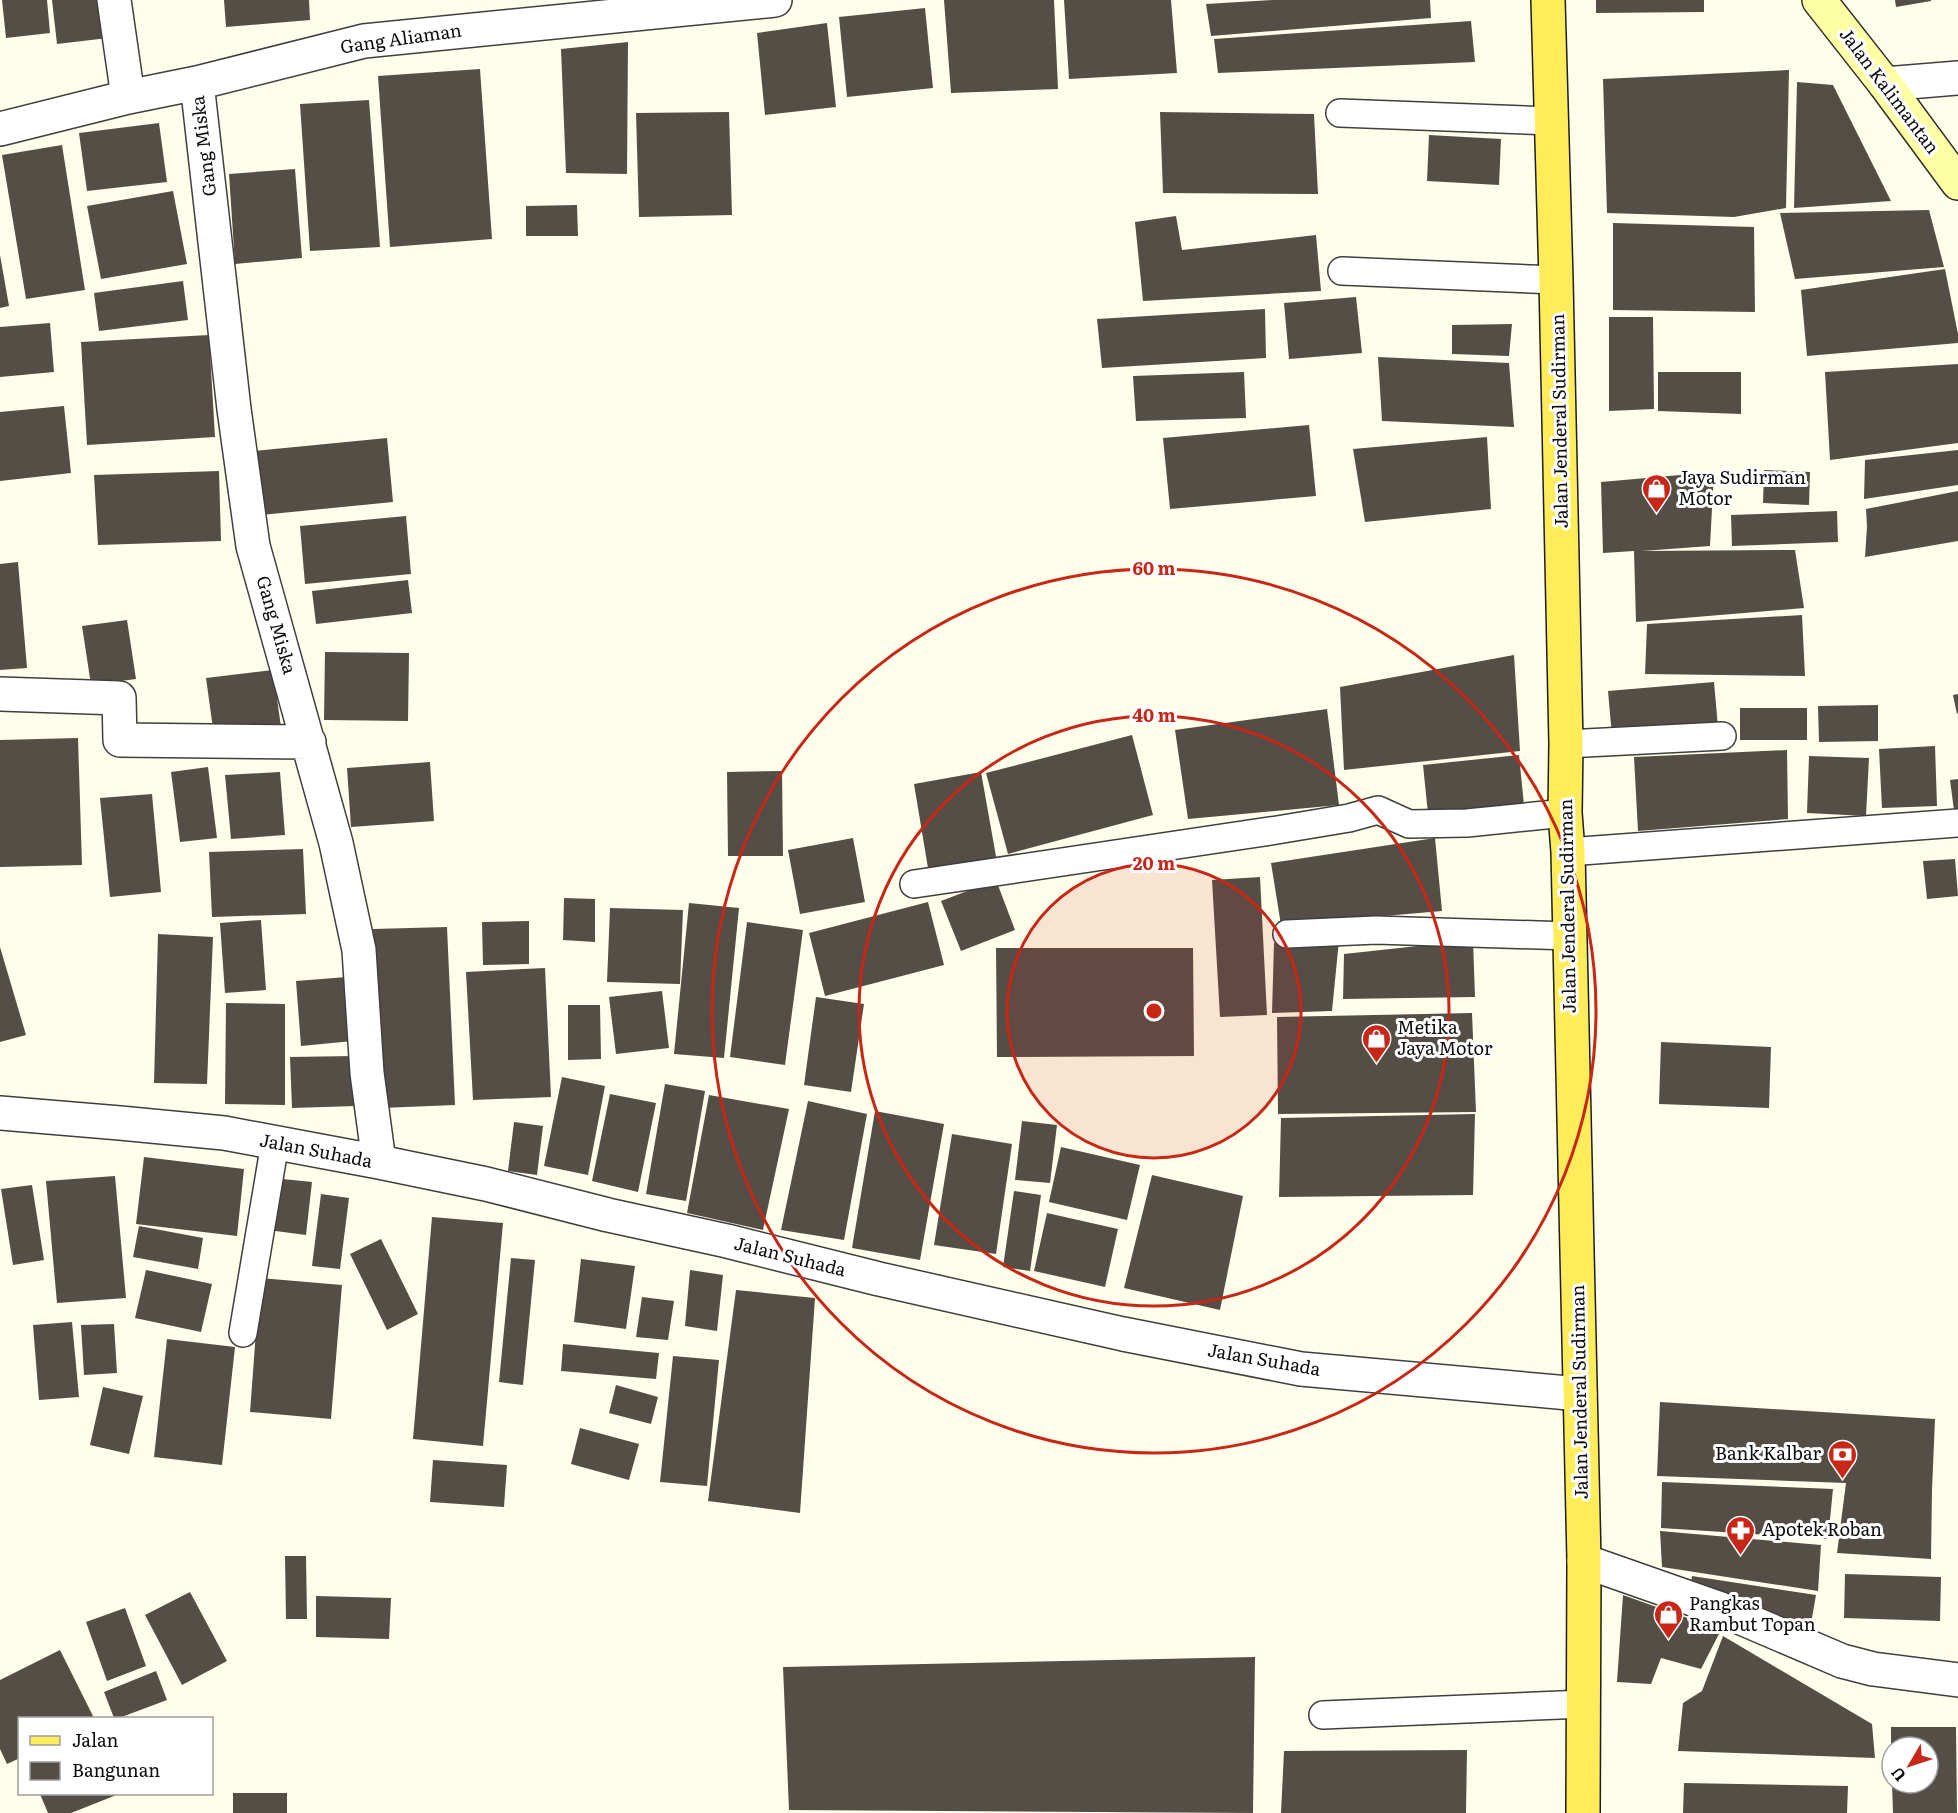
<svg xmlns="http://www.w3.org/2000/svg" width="1958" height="1813" viewBox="0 0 1958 1813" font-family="Literata,serif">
	<rect width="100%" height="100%" fill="#fffeea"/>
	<path fill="#554e47" d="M 2,0 L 47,0 L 50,33 L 6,38 Z
		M 52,0 L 103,0 L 108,38 L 57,44 Z
		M 224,0 L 309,0 L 310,20 L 226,27 Z
		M 944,0 L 1054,0 L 1058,89 L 951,93 Z
		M 1064,0 L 1171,0 L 1177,73 L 1069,79 Z
		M 1274,0 L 1430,0 L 1431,18 L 1211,36 L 1206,4 Z
		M 1596,0 L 1704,0 L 1704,12 L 1596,13 Z
		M 1895,0 L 1931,0 L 1931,1 L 1896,7 Z
		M 925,8 L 933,88 L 847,97 L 839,17 Z
		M 1471,21 L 1475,62 L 1218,73 L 1214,39 Z
		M 827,23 L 836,107 L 765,115 L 757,33 Z
		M 628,42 L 627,174 L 566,173 L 561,49 Z
		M 480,69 L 492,239 L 390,247 L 378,76 Z
		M 1789,70 L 1786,208 L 1734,217 L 1607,213 L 1603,79 Z
		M 1797,82 L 1833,85 L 1891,201 L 1794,208 Z
		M 369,100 L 380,247 L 310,251 L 300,104 Z
		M 729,112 L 732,215 L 639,217 L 636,113 Z
		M 1160,112 L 1314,114 L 1318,194 L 1163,193 Z
		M 159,123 L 167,182 L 87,191 L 79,133 Z
		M 1429,135 L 1501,139 L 1499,185 L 1427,181 Z
		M 62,145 L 85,290 L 26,299 L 2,155 Z
		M 295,169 L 302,258 L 235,264 L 229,174 Z
		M 173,191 L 187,264 L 101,279 L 87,206 Z
		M 577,205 L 578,236 L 526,236 L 526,206 Z
		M 1929,210 L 1944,267 L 1795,279 L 1780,213 Z
		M 1176,216 L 1182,250 L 1316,235 L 1321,291 L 1143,301 L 1135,222 Z
		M 1613,223 L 1754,227 L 1755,312 L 1613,310 Z
		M 0,255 L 9,306 L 0,308 Z
		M 1945,269 L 1958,334 L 1958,343 L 1807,356 L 1801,290 Z
		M 183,281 L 188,320 L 99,331 L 94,293 Z
		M 1356,297 L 1362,353 L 1289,359 L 1284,303 Z
		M 1265,309 L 1266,358 L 1102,368 L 1097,319 Z
		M 1609,317 L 1653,317 L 1654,409 L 1609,411 Z
		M 50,323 L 54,372 L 0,377 L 0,327 Z
		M 1512,324 L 1509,356 L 1452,354 L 1452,325 Z
		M 209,335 L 215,437 L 87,445 L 81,342 Z
		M 1378,357 L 1509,363 L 1514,427 L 1382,421 Z
		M 1958,364 L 1958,443 L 1830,460 L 1825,372 Z
		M 1244,372 L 1246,418 L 1136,421 L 1133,376 Z
		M 1658,372 L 1741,372 L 1741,414 L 1658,411 Z
		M 64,406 L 71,473 L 0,481 L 0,412 Z
		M 1309,425 L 1316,496 L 1170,509 L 1163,438 Z
		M 1487,437 L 1491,509 L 1365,522 L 1353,449 Z
		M 387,438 L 393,502 L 261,515 L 254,451 Z
		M 1958,450 L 1958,485 L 1864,499 L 1865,460 Z
		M 1764,470 L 1810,472 L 1809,505 L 1763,503 Z
		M 219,471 L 221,541 L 98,545 L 94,475 Z
		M 1714,472 L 1710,546 L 1642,551 L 1795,550 L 1804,608 L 1636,622 L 1634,551 L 1603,553 L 1601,482 Z
		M 1958,491 L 1958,541 L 1865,557 L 1867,527 L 1866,509 Z
		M 1837,511 L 1838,542 L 1732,546 L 1731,515 Z
		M 406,516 L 411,574 L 305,584 L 300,526 Z
		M 18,562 L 27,668 L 0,670 L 0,564 Z
		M 408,580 L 412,613 L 316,624 L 312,591 Z
		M 1802,615 L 1805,676 L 1645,674 L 1647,624 Z
		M 127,620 L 136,679 L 91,685 L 82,626 Z
		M 325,652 L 409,653 L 408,721 L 324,720 Z
		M 1514,655 L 1520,751 L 1344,770 L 1340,687 Z
		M 273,670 L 281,727 L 214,736 L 206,678 Z
		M 1714,682 L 1718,727 L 1612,736 L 1608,691 Z
		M 1958,694 L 1958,713 L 1957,714 L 1953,695 Z
		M 1878,705 L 1878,741 L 1819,742 L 1818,706 Z
		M 1740,708 L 1807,708 L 1807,740 L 1740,740 Z
		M 1327,709 L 1339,805 L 1188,819 L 1175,730 Z
		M 1132,735 L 1153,815 L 1008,854 L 986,773 Z
		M 78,738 L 82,865 L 0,867 L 0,740 Z
		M 1935,746 L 1937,806 L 1882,808 L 1879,749 Z
		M 1787,750 L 1788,819 L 1638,831 L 1634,757 Z
		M 1519,755 L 1524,805 L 1428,814 L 1423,765 Z
		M 1809,756 L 1869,758 L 1866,816 L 1807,813 Z
		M 430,762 L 434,821 L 351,827 L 347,768 Z
		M 208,767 L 217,838 L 180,842 L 171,772 Z
		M 782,771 L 783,856 L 728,856 L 727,772 Z
		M 280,772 L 285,835 L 231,839 L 225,775 Z
		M 981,772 L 997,862 L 929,874 L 914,784 Z
		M 1958,779 L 1958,817 L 1955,818 L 1950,780 Z
		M 152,794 L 161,892 L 110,897 L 100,798 Z
		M 853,838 L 865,902 L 800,914 L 788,850 Z
		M 1435,838 L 1442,911 L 1281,925 L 1271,863 Z
		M 303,849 L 306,914 L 212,917 L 209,852 Z
		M 1955,859 L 1958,896 L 1927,899 L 1923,861 Z
		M 1260,877 L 1267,1015 L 1220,1017 L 1212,880 Z
		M 996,880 L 1015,930 L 961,951 L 941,901 Z
		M 564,898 L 595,899 L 595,942 L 563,940 Z
		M 928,902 L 944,965 L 825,996 L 809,933 Z
		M 689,903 L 739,908 L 724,1058 L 674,1054 Z
		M 610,908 L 683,910 L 680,984 L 607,982 Z
		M 261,920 L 266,990 L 225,993 L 220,923 Z
		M 529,921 L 529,964 L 483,965 L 482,922 Z
		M 747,922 L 803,930 L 785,1065 L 730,1057 Z
		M 447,927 L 455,1105 L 381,1108 L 373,929 Z
		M 158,934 L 213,937 L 207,1084 L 154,1083 Z
		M 1339,940 L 1332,1011 L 1272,1013 L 1274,943 Z
		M 1473,940 L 1475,997 L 1343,999 L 1344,954 Z
		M 0,947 L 26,1035 L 0,1042 Z
		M 996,948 L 1193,948 L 1194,1056 L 997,1057 Z
		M 545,968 L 551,1097 L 473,1100 L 466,972 Z
		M 347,977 L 353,1041 L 301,1046 L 296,981 Z
		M 662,991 L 669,1048 L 616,1054 L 609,997 Z
		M 816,997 L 864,1004 L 851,1092 L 804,1085 Z
		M 226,1003 L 285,1004 L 285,1105 L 225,1104 Z
		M 568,1005 L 600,1005 L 601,1059 L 568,1060 Z
		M 1472,1013 L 1476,1112 L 1278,1114 L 1277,1017 Z
		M 1661,1042 L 1771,1047 L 1769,1108 L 1659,1104 Z
		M 354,1056 L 356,1106 L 292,1108 L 290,1057 Z
		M 562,1077 L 605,1086 L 588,1175 L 544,1166 Z
		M 665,1084 L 705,1091 L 686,1201 L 646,1194 Z
		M 610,1094 L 656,1103 L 638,1192 L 592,1181 Z
		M 709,1095 L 789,1109 L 763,1230 L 687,1213 Z
		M 808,1101 L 867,1114 L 844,1240 L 781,1230 Z
		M 875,1111 L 944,1124 L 920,1260 L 852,1248 Z
		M 1475,1114 L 1473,1195 L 1279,1197 L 1281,1118 Z
		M 1022,1121 L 1057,1125 L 1050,1183 L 1015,1180 Z
		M 514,1122 L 543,1126 L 537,1175 L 508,1171 Z
		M 952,1134 L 1012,1144 L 996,1254 L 934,1245 Z
		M 1061,1147 L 1140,1165 L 1127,1220 L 1049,1202 Z
		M 144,1157 L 244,1169 L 237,1236 L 136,1224 Z
		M 1152,1175 L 1243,1196 L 1220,1310 L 1124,1288 Z
		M 115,1176 L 126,1298 L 57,1303 L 46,1181 Z
		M 273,1178 L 312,1182 L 306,1235 L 268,1230 Z
		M 32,1185 L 44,1260 L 13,1265 L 1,1189 Z
		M 1014,1191 L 1041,1195 L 1030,1271 L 1003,1267 Z
		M 321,1194 L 349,1198 L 340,1269 L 312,1266 Z
		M 1047,1213 L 1118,1229 L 1105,1287 L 1034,1271 Z
		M 432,1217 L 503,1223 L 483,1446 L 413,1439 Z
		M 139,1226 L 203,1238 L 198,1269 L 133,1257 Z
		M 381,1239 L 418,1314 L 387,1330 L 350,1254 Z
		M 511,1258 L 535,1260 L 523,1385 L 499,1382 Z
		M 581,1259 L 635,1266 L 626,1329 L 574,1322 Z
		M 146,1270 L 212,1284 L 201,1332 L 135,1318 Z
		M 690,1270 L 723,1275 L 717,1331 L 685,1326 Z
		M 260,1278 L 342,1285 L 331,1419 L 250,1412 Z
		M 736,1290 L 815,1298 L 800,1513 L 708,1501 Z
		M 642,1297 L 674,1301 L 668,1340 L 636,1337 Z
		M 72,1322 L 79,1397 L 39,1400 L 33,1325 Z
		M 114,1324 L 117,1373 L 84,1375 L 81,1325 Z
		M 167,1339 L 235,1347 L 222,1465 L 154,1457 Z
		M 563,1344 L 659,1353 L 656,1379 L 561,1371 Z
		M 673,1356 L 719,1360 L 707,1486 L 660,1482 Z
		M 616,1385 L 658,1397 L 651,1424 L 609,1413 Z
		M 103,1387 L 143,1396 L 129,1454 L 90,1445 Z
		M 1660,1402 L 1935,1419 L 1932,1490 L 1931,1559 L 1837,1553 L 1846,1483 L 1657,1476 Z
		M 580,1428 L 639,1444 L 629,1480 L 571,1464 Z
		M 433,1460 L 507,1465 L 504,1507 L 430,1502 Z
		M 1662,1482 L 1833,1489 L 1828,1539 L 1661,1528 Z
		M 1660,1531 L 1821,1545 L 1818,1591 L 1662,1567 Z
		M 285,1556 L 306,1556 L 307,1619 L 286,1619 Z
		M 1845,1574 L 1941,1577 L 1940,1621 L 1844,1618 Z
		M 1692,1576 L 1816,1595 L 1809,1635 L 1690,1592 Z
		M 190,1592 L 227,1661 L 182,1685 L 145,1615 Z
		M 1623,1595 L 1721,1630 L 1701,1669 L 1661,1658 L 1651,1684 L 1617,1682 Z
		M 316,1596 L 391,1598 L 389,1639 L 316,1637 Z
		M 125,1608 L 146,1666 L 107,1681 L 86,1622 Z
		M 1723,1636 L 1872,1724 L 1875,1758 L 1678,1751 L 1683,1703 L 1702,1691 Z
		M 60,1650 L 94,1718 L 20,1718 L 20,1758 L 7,1764 L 0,1749 L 0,1680 Z
		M 1255,1657 L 1253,1813 L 789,1810 L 783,1667 Z
		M 156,1671 L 167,1700 L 119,1718 L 114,1718 L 104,1692 Z
		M 1891,1727 L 1956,1727 L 1957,1813 L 1893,1813 L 1892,1783 L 1928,1783 L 1928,1747 L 1891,1747 Z
		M 1467,1750 L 1466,1813 L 1281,1813 L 1284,1751 Z
		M 1684,1783 L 1848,1786 L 1847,1813 L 1683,1813 Z
		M 233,1793 L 287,1793 L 287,1813 L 233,1813 Z
		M 40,1794 L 119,1794 L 71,1813 L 48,1813 Z"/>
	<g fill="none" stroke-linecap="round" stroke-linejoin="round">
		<defs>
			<path id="service" d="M 1340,113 L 1552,121
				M 1342,271 L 1556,280
				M 1566,744 L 1722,736
				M 1568,852 L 1958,823
				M 914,884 L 1277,830 L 1349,818 L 1378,810 L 1409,824 L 1467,823 L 1565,813
				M 1287,934 L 1376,930 L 1569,936
				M 243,1333 L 275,1143
				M 1323,1715 L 1584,1704"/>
			<path id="minor" d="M 114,0 L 128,97
				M 197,83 L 234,409 L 253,546 L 336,843 L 359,950 L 367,1073 L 379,1162
				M 1885,84 L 1958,78
				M 0,129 L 128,97 L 197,83 L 364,41 L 775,0
				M 0,694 L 119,698 L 120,740 L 309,742
				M 0,1113 L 120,1123 L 224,1133 L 379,1162 L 486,1184 L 608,1215 L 727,1241 L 879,1279 L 1123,1334 L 1301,1369 L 1580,1394
				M 1584,1561 L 1718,1608 L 1842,1661 L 1873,1669 L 1958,1680"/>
			<path id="secondary" d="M 1819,0 L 1885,84 L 1958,183"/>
			<path id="primary" d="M 1548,0 L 1556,280 L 1566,744 L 1565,813 L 1568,852 L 1584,1561 L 1583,1813"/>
		</defs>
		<use href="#service" stroke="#3f3f3f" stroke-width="30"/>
		<use href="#minor" stroke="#3f3f3f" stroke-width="36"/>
		<use href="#secondary" stroke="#2e2e2e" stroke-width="36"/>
		<use href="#primary" stroke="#1d1d1d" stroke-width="36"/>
		<use href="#service" stroke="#fff" stroke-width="27"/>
		<use href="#minor" stroke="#fff" stroke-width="33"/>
		<use href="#secondary" stroke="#fdffa5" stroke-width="33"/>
		<use href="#primary" stroke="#ffec5a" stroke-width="33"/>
	</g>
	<circle cx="1154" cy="1011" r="147" fill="#c82617" fill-opacity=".12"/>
	<g fill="none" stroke="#c82617" stroke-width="3">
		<circle cx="1154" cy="1011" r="147"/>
		<circle cx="1154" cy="1011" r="295"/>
		<circle cx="1154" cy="1011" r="442"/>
	</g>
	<defs>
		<symbol id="shop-pin" viewBox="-11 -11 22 30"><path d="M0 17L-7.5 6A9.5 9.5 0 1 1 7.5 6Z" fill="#c82617" stroke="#fff"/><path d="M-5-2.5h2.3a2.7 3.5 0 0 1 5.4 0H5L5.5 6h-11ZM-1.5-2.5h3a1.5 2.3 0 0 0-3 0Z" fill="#fff"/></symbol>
		<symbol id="bank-pin" viewBox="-11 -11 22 30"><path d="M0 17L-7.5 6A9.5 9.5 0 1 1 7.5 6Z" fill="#c82617" stroke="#fff"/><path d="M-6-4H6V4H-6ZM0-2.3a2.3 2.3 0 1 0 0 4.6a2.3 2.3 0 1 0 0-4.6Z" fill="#fff"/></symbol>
		<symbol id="pharmacy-pin" viewBox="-11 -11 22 30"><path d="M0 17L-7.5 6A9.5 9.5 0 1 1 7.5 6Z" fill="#c82617" stroke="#fff"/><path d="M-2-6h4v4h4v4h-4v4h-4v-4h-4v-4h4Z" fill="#fff"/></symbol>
	</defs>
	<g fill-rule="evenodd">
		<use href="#shop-pin" x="1640" y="472" width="33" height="45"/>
		<use href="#shop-pin" x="1360" y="1022" width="33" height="45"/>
		<use href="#bank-pin" x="1826" y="1438" width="33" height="45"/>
		<use href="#pharmacy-pin" x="1724" y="1514" width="33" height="45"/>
		<use href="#shop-pin" x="1652" y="1598" width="33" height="45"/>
	</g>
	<g text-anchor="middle" stroke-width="6" stroke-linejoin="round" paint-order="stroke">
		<g font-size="18" fill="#0c0c0c" stroke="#fff">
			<text transform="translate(401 39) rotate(-8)" y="6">Gang Aliaman</text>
			<text transform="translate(1889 91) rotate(53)" y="6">Jalan Kalimantan</text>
			<text transform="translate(204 146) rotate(-97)" y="6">Gang Miska</text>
			<text transform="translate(1560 421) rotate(-91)" y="6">Jalan Jenderal Sudirman</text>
			<text transform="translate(276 625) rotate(74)" y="6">Gang Miska</text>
			<text transform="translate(1568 906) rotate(-91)" y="6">Jalan Jenderal Sudirman</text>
			<text transform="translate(316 1151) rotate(11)" y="6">Jalan Suhada</text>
			<text transform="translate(790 1257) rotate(14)" y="6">Jalan Suhada</text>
			<text transform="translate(1264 1360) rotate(10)" y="6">Jalan Suhada</text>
			<text transform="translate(1580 1392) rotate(-91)" y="6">Jalan Jenderal Sudirman</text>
		</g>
		<g font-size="18" fill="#0c0c0c" stroke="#fff" text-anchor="start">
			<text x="1678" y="484">Jaya Sudirman<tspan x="1678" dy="21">Motor</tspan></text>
			<text x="1397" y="1034">Metika<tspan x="1397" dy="21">Jaya Motor</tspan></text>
			<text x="1821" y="1460" text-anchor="end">Bank Kalbar</text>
			<text x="1762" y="1536">Apotek Roban</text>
			<text x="1689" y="1610">Pangkas<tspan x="1689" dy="21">Rambut Topan</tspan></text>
		</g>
	</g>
	<circle cx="1154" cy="1011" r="9" fill="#c82617" stroke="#fff" stroke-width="3"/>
	<g font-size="18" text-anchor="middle" font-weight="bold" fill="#c82617" stroke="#fff" stroke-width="6" stroke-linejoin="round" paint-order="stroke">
		<text x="1154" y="575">60 m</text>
		<text x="1154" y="722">40 m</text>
		<text x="1154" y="870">20 m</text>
	</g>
	<rect x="18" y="1717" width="195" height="78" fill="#ffffff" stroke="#9e9e9e" stroke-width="1.5"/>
	<rect x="30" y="1736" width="30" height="9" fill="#ffec5a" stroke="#9e9e9e" stroke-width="1.5"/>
	<text x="72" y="1747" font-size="18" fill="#0c0c0c">Jalan</text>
	<rect x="30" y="1762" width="30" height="18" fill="#554e47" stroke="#9e9e9e" stroke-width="1.5"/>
	<text x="72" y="1777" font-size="18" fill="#0c0c0c">Bangunan</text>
	<g transform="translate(1910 1765) rotate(231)"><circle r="28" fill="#ffffff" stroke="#9e9e9e" stroke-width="1.5"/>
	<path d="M0-4.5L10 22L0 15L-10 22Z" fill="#c82617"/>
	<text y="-9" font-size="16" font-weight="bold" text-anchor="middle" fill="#0c0c0c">U</text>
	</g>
</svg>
